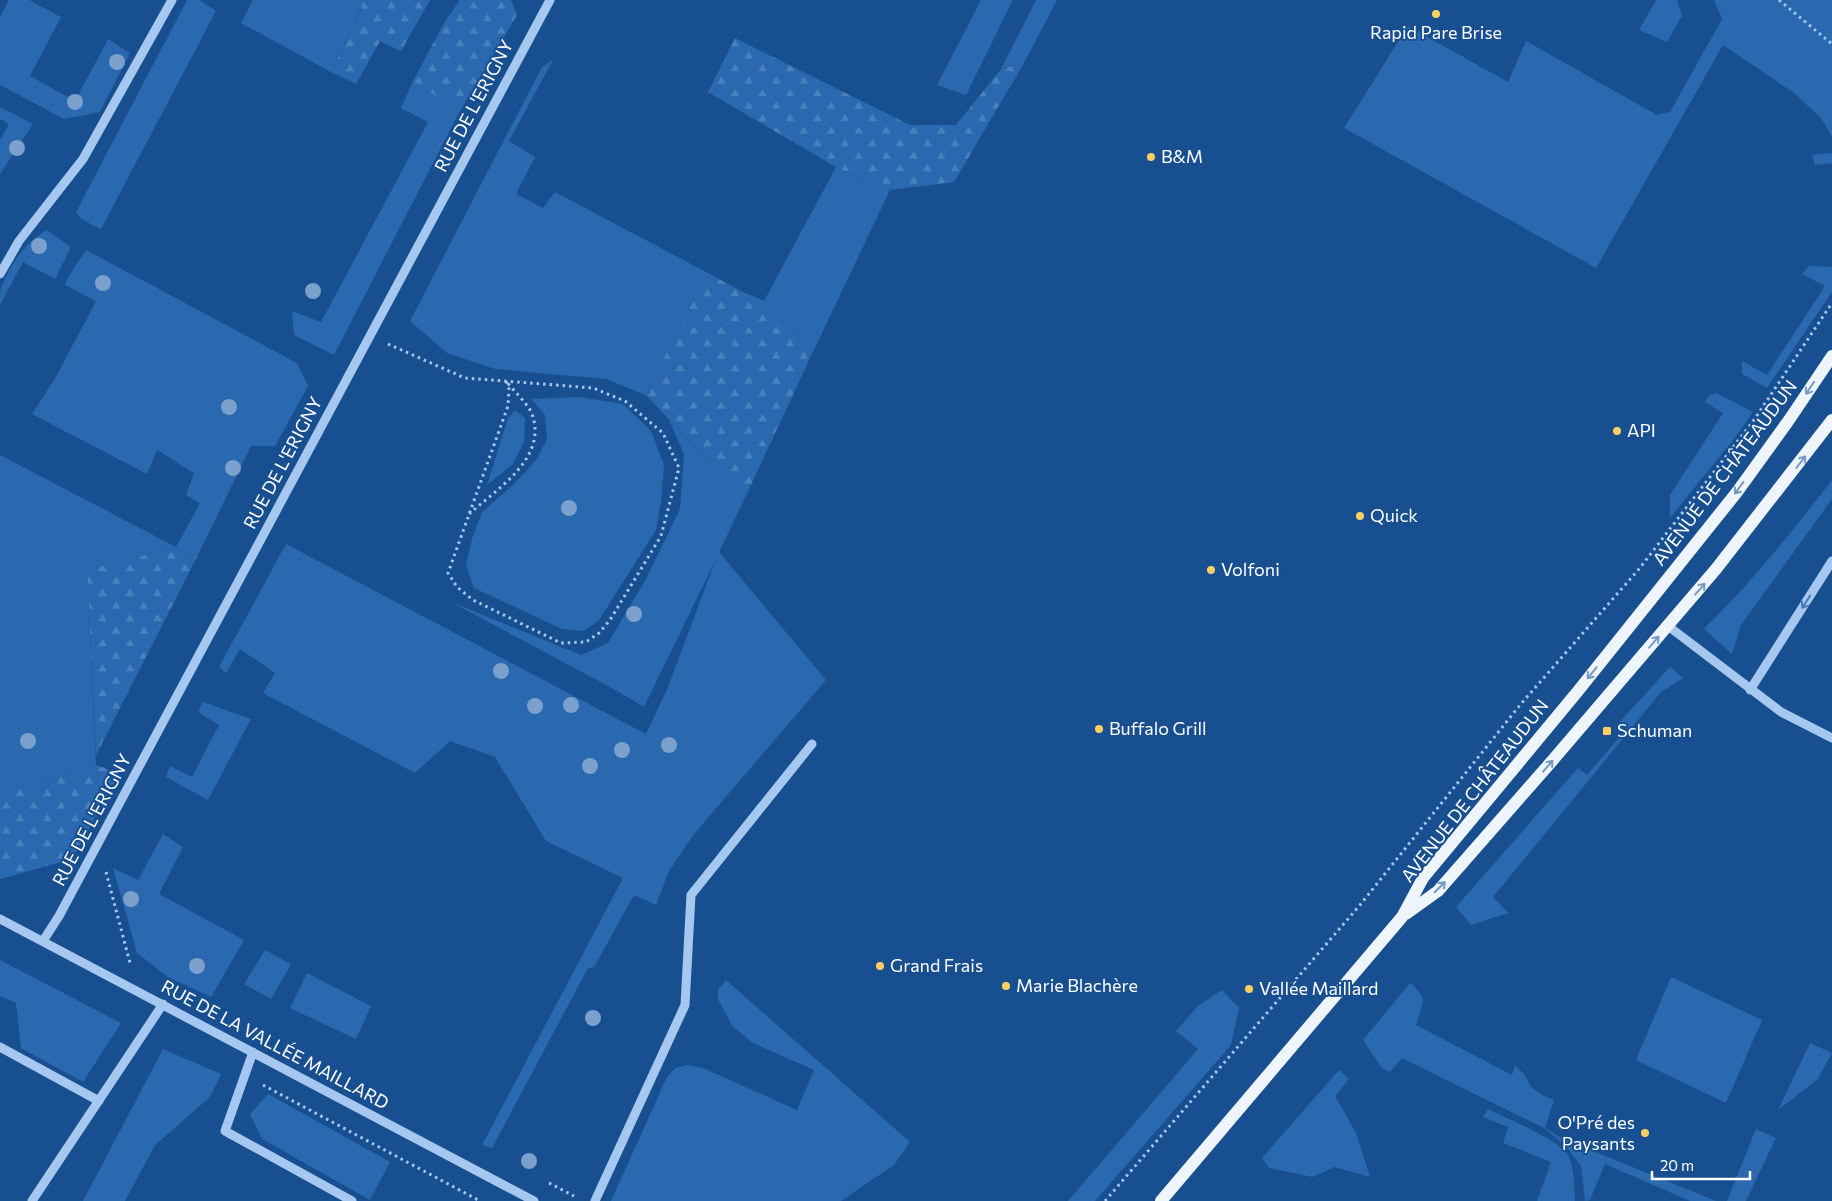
<svg xmlns="http://www.w3.org/2000/svg" width="1832" height="1201" viewBox="0 0 1832 1201" font-family="Commissioner,sans-serif">
	<defs>
		<pattern id="forest-firs" width="22" height="20" patternUnits="userSpaceOnUse" patternTransform="scale(1.25)"><rect width="22" height="20" fill="#2a69af"/><path d="M5 1l3.5 6h-7zM16 11l3.5 6h-7z" fill="#4a80bb"/></pattern>
	</defs>
	<rect width="100%" height="100%" fill="#184f90"/>
	<path fill="#2a69af" d="M 9,0 L 29,0 L 61,17 L 30,76 L 75,101 L 108,39 L 130,53 L 100,112 L 64,119 L 0,85 L 0,17 Z
		M 187,0 L 199,0 L 216,11 L 101,229 L 81,219 L 76,212 Z
		M 253,0 L 351,0 L 362,6 L 331,72 L 241,23 Z
		M 981,0 L 1013,0 L 966,95 L 937,85 Z
		M 1036,0 L 1057,0 L 1024,63 L 1001,69 Z
		M 1656,0 L 1677,0 L 1682,16 L 1667,42 L 1639,30 Z
		M 1714,0 L 1832,0 L 1832,137 L 1821,118 L 1794,93 L 1723,45 L 1596,268 L 1344,128 L 1408,26 L 1508,82 L 1526,41 L 1657,115 L 1670,112 L 1722,19 Z
		M 553,60 L 509,141 L 535,157 L 516,194 L 543,208 L 555,192 L 706,272 L 646,395 L 606,379 L 495,369 L 447,353 L 410,321 L 542,67 Z
		M 412,83 L 461,109 L 334,355 L 294,335 L 292,311 L 321,322 L 428,122 L 401,108 Z
		M 0,107 L 33,124 L 0,174 L 0,140 L 9,124 L 0,119 Z
		M 1832,153 L 1832,163 L 1815,165 L 1812,155 Z
		M 836,167 L 890,190 L 812,354 L 764,301 Z
		M 47,230 L 71,247 L 55,279 L 23,262 L 0,305 C 0,300 0,293 1,289 C 9,266 26,241 47,230 Z
		M 86,250 L 297,363 L 308,386 L 275,446 L 251,446 L 197,557 L 176,547 L 87,570 L 96,765 L 0,794 L 0,455 L 176,547 L 200,503 L 186,495 L 194,473 L 157,450 L 147,474 L 32,414 L 57,375 L 96,301 L 65,285 L 67,279 Z
		M 1809,266 L 1832,267 L 1832,292 L 1767,388 L 1742,374 L 1742,361 L 1767,375 L 1825,286 L 1802,274 Z
		M 1716,393 L 1753,412 L 1734,439 L 1670,518 L 1670,495 L 1723,413 L 1705,402 L 1709,396 Z
		M 579,397 L 623,404 L 651,431 L 664,465 L 661,501 L 656,530 L 599,620 L 584,631 L 562,629 L 474,588 L 466,565 L 472,539 L 482,512 L 513,485 L 537,459 L 547,439 L 545,415 L 531,399 Z
		M 515,410 L 525,418 L 524,442 L 513,464 L 487,485 L 508,418 Z
		M 669,420 L 744,500 L 719,552 L 826,680 L 694,834 L 669,871 L 656,905 L 634,895 L 594,967 L 588,968 L 492,1148 L 482,1145 L 623,878 L 546,841 L 495,757 L 450,741 L 415,773 L 263,693 L 275,673 L 240,649 L 226,673 L 219,667 L 286,544 L 646,734 L 668,687 L 716,559 L 644,707 L 619,692 L 451,602 L 581,655 L 608,643 L 647,577 L 680,509 L 684,454 Z
		M 1832,480 L 1832,499 L 1741,625 L 1732,654 L 1704,629 C 1751,583 1792,532 1832,480 Z
		M 1670,667 L 1683,678 L 1661,692 L 1493,897 L 1508,913 L 1471,925 L 1456,907 L 1578,768 L 1587,775 L 1623,733 L 1615,727 Z
		M 203,702 L 251,719 L 208,800 L 166,777 L 170,766 L 192,777 L 219,725 L 198,712 Z
		M 163,834 L 183,847 L 159,894 L 244,940 L 211,997 L 168,977 L 137,953 L 113,868 L 138,880 Z
		M 265,950 L 291,964 L 271,999 L 244,984 Z
		M 0,960 L 121,1023 L 83,1082 L 21,1048 L 16,1003 L 0,996 Z
		M 307,973 L 371,1006 L 356,1039 L 290,1008 Z
		M 1671,977 L 1762,1020 L 1726,1103 L 1636,1060 Z
		M 726,980 L 910,1142 L 894,1165 L 841,1201 L 611,1201 L 666,1079 L 675,1068 L 688,1065 L 703,1068 L 797,1110 L 814,1070 L 753,1043 L 732,1026 L 718,999 L 718,990 Z
		M 1410,983 C 1430,1000 1422,1003 1416,1025 L 1512,1075 L 1515,1065 L 1524,1074 L 1531,1087 L 1544,1096 L 1554,1100 L 1545,1128 L 1561,1138 L 1716,1201 L 1690,1201 L 1605,1164 L 1590,1200 L 1585,1201 L 1581,1166 L 1565,1145 L 1544,1128 L 1402,1058 L 1390,1072 L 1382,1068 L 1363,1040 Z
		M 1222,990 L 1239,1008 L 1231,1045 L 1095,1201 L 1068,1201 L 1198,1049 L 1176,1031 L 1198,1006 Z
		M 1810,1043 L 1832,1053 L 1818,1079 L 1778,1110 Z
		M 163,1049 L 221,1074 L 210,1097 L 155,1145 L 125,1201 L 83,1201 Z
		M 1339,1070 L 1349,1079 L 1335,1096 L 1356,1133 L 1370,1177 L 1334,1167 L 1313,1177 L 1269,1168 L 1262,1158 Z
		M 268,1094 L 390,1162 L 370,1200 L 262,1139 L 250,1114 Z
		M 1488,1109 C 1504,1117 1561,1141 1568,1155 C 1575,1168 1574,1187 1575,1201 L 1537,1201 L 1551,1162 L 1503,1143 L 1508,1127 L 1483,1117 Z
		M 1756,1129 L 1776,1138 L 1746,1201 L 1727,1201 Z"/>
	<path fill="url(#forest-firs)" d="M 351,0 L 430,0 L 401,51 L 380,41 L 356,84 L 331,72 L 362,7 Z
		M 460,0 L 511,0 L 517,15 L 461,109 L 412,83 L 445,21 Z
		M 735,38 L 910,125 L 956,125 L 1001,69 L 1024,63 L 954,182 L 890,190 L 836,167 L 708,92 Z
		M 706,272 L 741,291 L 764,301 L 812,354 L 744,500 L 646,395 Z
		M 176,547 L 197,557 L 96,755 L 87,570 Z
		M 96,765 L 119,773 L 72,859 L 0,879 L 0,794 Z"/>
	<g fill="none" stroke-linecap="round" stroke-linejoin="round">
		<path stroke="#a6c8f0" stroke-width="3" stroke-dasharray="2.5 4" stroke-linecap="butt" d="M 1779,0 L 1832,44
			M 388,344 L 465,378 L 593,388 L 625,401 L 663,433 L 679,468 L 661,536 L 610,620 L 599,633 L 586,642 L 561,643 L 473,600 L 457,587 L 448,573 L 508,406 L 509,389 L 506,381 C 513,390 528,404 532,414 C 548,458 497,489 469,514
			M 106,872 L 130,963
			M 263,1085 L 480,1201
			M 549,1183 L 574,1196
			M 1105,1201 L 1360,905 L 1520,705 L 1639,569 L 1754,420 L 1832,303"/>
		<path stroke="#a6c8f0" stroke-width="9" d="M 0,274 L 19,241 L 83,159 L 172,0
			M 1668,626 L 1781,712 L 1832,738
			M 1750,690 L 1832,561
			M 0,919 L 534,1201
			M 43,941 L 59,916 L 550,0
			M 0,1047 L 99,1101
			M 253,1052 L 225,1131 L 352,1201
			M 32,1201 L 163,1004
			M 595,1201 L 685,1005 L 691,895 L 812,744"/>
		<path stroke="#eef5ff" stroke-width="12" d="M 1406,914 L 1438,891 L 1552,761 L 1716,569 L 1832,420
			M 1161,1201 L 1402,917 L 1423,878 L 1578,691 L 1737,492 L 1789,420 L 1832,356"/>
	</g>
	<g fill="#7ba0cb">
		<circle cx="117" cy="62" r="8"/>
		<circle cx="75" cy="102" r="8"/>
		<circle cx="17" cy="148" r="8"/>
		<circle cx="39" cy="246" r="8"/>
		<circle cx="103" cy="283" r="8"/>
		<circle cx="313" cy="291" r="8"/>
		<circle cx="229" cy="407" r="8"/>
		<circle cx="233" cy="468" r="8"/>
		<circle cx="569" cy="508" r="8"/>
		<circle cx="634" cy="614" r="8"/>
		<circle cx="501" cy="671" r="8"/>
		<circle cx="571" cy="705" r="8"/>
		<circle cx="535" cy="706" r="8"/>
		<circle cx="28" cy="741" r="8"/>
		<circle cx="669" cy="745" r="8"/>
		<circle cx="622" cy="750" r="8"/>
		<circle cx="590" cy="766" r="8"/>
		<circle cx="131" cy="899" r="8"/>
		<circle cx="197" cy="966" r="8"/>
		<circle cx="593" cy="1018" r="8"/>
		<circle cx="529" cy="1161" r="8"/>
	</g>
	<defs><path id="oneway-shaft" d="M-6 0H5M1.5-3L5.5 0L1.5 3" fill="none" stroke-width="1.6" stroke-linecap="round" stroke-linejoin="round" transform="scale(1.25)"/></defs>
	<g stroke="#789ac2">
		<use href="#oneway-shaft" transform="translate(1810 388) rotate(124)"/>
		<use href="#oneway-shaft" transform="translate(1801 462) rotate(-52)"/>
		<use href="#oneway-shaft" transform="translate(1739 488) rotate(126)"/>
		<use href="#oneway-shaft" transform="translate(1700 589) rotate(-49)"/>
		<use href="#oneway-shaft" transform="translate(1654 642) rotate(-49)"/>
		<use href="#oneway-shaft" transform="translate(1592 673) rotate(129)"/>
		<use href="#oneway-shaft" transform="translate(1548 766) rotate(-49)"/>
		<use href="#oneway-shaft" transform="translate(1440 887) rotate(-45)"/>
	</g>
	<use stroke="#4a79b2" href="#oneway-shaft" transform="translate(1806 602) rotate(123)"/>
	<g fill="#ffcf64" stroke="#184f90" stroke-width="2">
		<circle cx="1436" cy="14" r="5"/>
		<circle cx="1151" cy="157" r="5"/>
		<circle cx="1617" cy="431" r="5"/>
		<circle cx="1360" cy="516" r="5"/>
		<circle cx="1211" cy="570" r="5"/>
		<circle cx="1099" cy="729" r="5"/>
		<rect x="1602" y="726" width="10" height="10" rx="2.5"/>
		<circle cx="880" cy="966" r="5"/>
		<circle cx="1006" cy="986" r="5"/>
		<circle cx="1249" cy="989" r="5"/>
		<circle cx="1645" cy="1133" r="5"/>
	</g>
	<g text-anchor="middle" stroke-width="4" stroke-linejoin="round" paint-order="stroke">
		<g font-size="18" fill="#fff" stroke="#184f90" text-anchor="start">
			<text x="1436" y="39" text-anchor="middle">Rapid Pare Brise</text>
			<text x="1161" y="163">B&amp;M</text>
			<text x="1627" y="437">API</text>
			<text x="1370" y="522">Quick</text>
			<text x="1221" y="576">Volfoni</text>
			<text x="1109" y="735">Buffalo Grill</text>
			<text x="1617" y="737">Schuman</text>
			<text x="890" y="972">Grand Frais</text>
			<text x="1016" y="992">Marie Blachère</text>
			<text x="1259" y="995">Vallée Maillard</text>
			<text x="1635" y="1129" text-anchor="end">O'Pré des<tspan x="1635" dy="21">Paysants</tspan></text>
		</g>
		<g font-size="18" fill="#fff" stroke="#184f90">
			<text transform="translate(474 106) rotate(-62)" y="6">RUE DE L'ERIGNY</text>
			<text transform="translate(283 463) rotate(-62)" y="6">RUE DE L'ERIGNY</text>
			<text transform="translate(1725 473) rotate(-53)" y="6">AVENUE DE CHÂTEAUDUN</text>
			<text transform="translate(1475 791) rotate(-52)" y="6">AVENUE DE CHÂTEAUDUN</text>
			<text transform="translate(92 820) rotate(-62)" y="6">RUE DE L'ERIGNY</text>
			<text transform="translate(275 1045) rotate(28)" y="6">RUE DE LA VALLÉE MAILLARD</text>
		</g>
	</g>
	<path d="M1652 1171v8h98v-8" fill="none" stroke="#ffffff" stroke-width="2.5"/>
	<text x="1660" y="1171" font-size="15" fill="#ffffff" stroke="#184f90" stroke-width="4" paint-order="stroke">20 m</text>
</svg>
